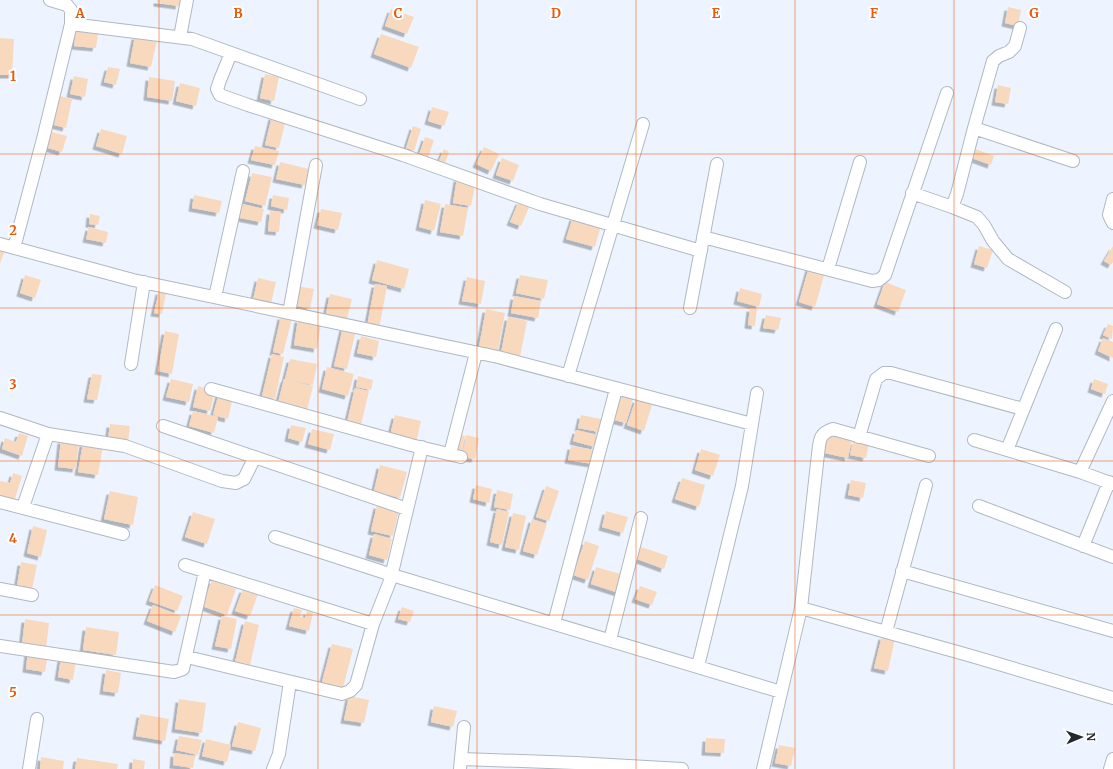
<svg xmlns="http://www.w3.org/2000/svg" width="1113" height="769" viewBox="0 0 1113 769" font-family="Merriweather,serif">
	<defs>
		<filter id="shadow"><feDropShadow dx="-3.5" dy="3.5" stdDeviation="0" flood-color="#0004"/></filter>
	</defs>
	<rect width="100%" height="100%" fill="#edf4ff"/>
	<path fill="#f8d9be" filter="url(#shadow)" d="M 157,0 L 180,0 L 179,6 L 157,3 Z
		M 1008,7 L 1021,10 L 1018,26 L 1005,23 Z
		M 391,9 L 414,17 L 407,34 L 385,26 Z
		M 76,31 L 98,34 L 96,48 L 74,46 Z
		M 381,34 L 419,47 L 411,68 L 374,54 Z
		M 135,36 L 157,40 L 151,67 L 130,63 Z
		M 0,38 L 14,39 L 12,75 L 0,75 Z
		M 108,67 L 120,69 L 116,85 L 104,82 Z
		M 265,74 L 279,77 L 274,101 L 260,98 Z
		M 74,76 L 88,79 L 85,97 L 70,94 Z
		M 149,77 L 175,81 L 172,101 L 147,97 Z
		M 180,83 L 200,88 L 196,106 L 176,101 Z
		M 998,85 L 1011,88 L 1008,104 L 995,102 Z
		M 60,96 L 72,99 L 66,128 L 54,125 Z
		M 432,107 L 449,112 L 444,126 L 428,121 Z
		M 272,116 L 286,119 L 279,148 L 265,145 Z
		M 413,126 L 421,129 L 414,151 L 406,148 Z
		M 101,129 L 127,136 L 122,154 L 96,146 Z
		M 52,132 L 67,136 L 62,152 L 48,148 Z
		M 425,137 L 434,140 L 428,158 L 419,155 Z
		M 255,146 L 279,151 L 275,165 L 251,160 Z
		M 484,147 L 499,154 L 491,171 L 476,164 Z
		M 970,147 L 994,156 L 991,165 L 966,156 Z
		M 444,149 L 449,152 L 445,163 L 439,161 Z
		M 502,158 L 519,165 L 513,181 L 496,175 Z
		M 280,162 L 309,169 L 305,185 L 276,179 Z
		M 252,173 L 272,177 L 265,206 L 245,201 Z
		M 457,178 L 476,181 L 471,206 L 453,203 Z
		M 194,195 L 222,201 L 219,213 L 192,208 Z
		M 273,195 L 289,198 L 287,210 L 271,206 Z
		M 425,200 L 441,204 L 434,231 L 419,227 Z
		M 519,201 L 530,205 L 521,226 L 510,222 Z
		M 238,203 L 264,209 L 261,222 L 235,217 Z
		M 445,204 L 468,208 L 463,236 L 440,232 Z
		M 321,209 L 342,213 L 338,230 L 317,225 Z
		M 270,211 L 281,212 L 279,232 L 268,231 Z
		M 90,214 L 100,216 L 98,225 L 89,224 Z
		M 573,217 L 601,225 L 595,247 L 566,239 Z
		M 89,227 L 108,232 L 106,243 L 86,239 Z
		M 979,246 L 993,250 L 987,268 L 974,264 Z
		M 1113,246 L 1113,262 L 1111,265 L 1104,261 Z
		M 0,249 L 5,250 L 0,264 Z
		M 377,260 L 409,269 L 404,289 L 372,280 Z
		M 809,267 L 825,272 L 815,307 L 799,302 Z
		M 25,275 L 41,280 L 35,298 L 20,293 Z
		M 520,275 L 548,280 L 544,299 L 516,293 Z
		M 467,277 L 485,281 L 481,304 L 462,301 Z
		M 258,278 L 276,282 L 271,304 L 253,300 Z
		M 885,282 L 906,290 L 898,312 L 877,304 Z
		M 375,284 L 387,286 L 379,329 L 367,326 Z
		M 297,286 L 314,289 L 310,309 L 293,305 Z
		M 740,288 L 762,294 L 759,307 L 737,301 Z
		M 159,291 L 166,293 L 162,314 L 154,313 Z
		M 330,294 L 352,299 L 347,319 L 326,314 Z
		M 514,296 L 541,301 L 538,318 L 511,313 Z
		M 750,308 L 757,309 L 755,326 L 748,325 Z
		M 486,309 L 505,313 L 498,350 L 479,347 Z
		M 766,315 L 781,318 L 778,330 L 763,328 Z
		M 281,316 L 292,318 L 283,354 L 273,352 Z
		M 508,317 L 527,321 L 520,357 L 501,353 Z
		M 298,319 L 321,323 L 317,349 L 294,345 Z
		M 1108,324 L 1113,326 L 1112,339 L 1103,335 Z
		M 343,327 L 356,330 L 347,369 L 334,366 Z
		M 165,331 L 179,334 L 172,374 L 158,371 Z
		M 361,336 L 379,341 L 376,357 L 357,353 Z
		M 1103,338 L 1113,342 L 1113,358 L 1098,351 Z
		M 272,354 L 284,357 L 275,399 L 262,396 Z
		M 290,359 L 317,364 L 313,385 L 288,380 L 313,386 L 307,410 L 278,403 L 284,379 L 285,379 Z
		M 327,367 L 354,374 L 348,396 L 322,389 Z
		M 92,374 L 102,375 L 97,400 L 87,399 Z
		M 358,376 L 373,380 L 371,390 L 356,387 Z
		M 171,379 L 193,384 L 189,402 L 166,397 Z
		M 1094,379 L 1108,384 L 1105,394 L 1091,389 Z
		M 198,386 L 215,391 L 210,411 L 193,407 Z
		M 355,388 L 369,391 L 361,425 L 347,422 Z
		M 219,393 L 233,397 L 228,419 L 213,415 Z
		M 620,394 L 633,398 L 626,423 L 614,420 Z
		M 636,399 L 652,405 L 644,431 L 627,425 Z
		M 193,411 L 218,417 L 214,433 L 189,426 Z
		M 395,415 L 421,421 L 416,443 L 390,436 Z
		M 581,415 L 601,419 L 599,432 L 578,428 Z
		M 110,424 L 130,426 L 128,442 L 108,440 Z
		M 291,425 L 306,428 L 302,442 L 288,438 Z
		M 312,429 L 334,434 L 330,450 L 308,444 Z
		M 576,430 L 598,435 L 595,447 L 573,441 Z
		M 19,433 L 28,436 L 22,456 L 2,449 L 5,438 L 16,442 Z
		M 456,434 L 465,436 L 462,454 L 453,452 Z
		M 829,434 L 852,439 L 848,458 L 824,453 Z
		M 466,435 L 479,438 L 475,459 L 462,457 Z
		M 61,440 L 79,443 L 76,469 L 58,467 Z
		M 853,441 L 869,444 L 866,458 L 850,455 Z
		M 83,443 L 103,446 L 98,475 L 78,472 Z
		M 571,446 L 595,450 L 593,464 L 568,460 Z
		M 701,449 L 720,455 L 713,476 L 695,470 Z
		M 380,465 L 407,472 L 400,498 L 374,491 Z
		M 13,473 L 22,476 L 14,502 L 0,498 L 0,481 L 10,483 Z
		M 682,478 L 705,485 L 699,507 L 675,499 Z
		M 851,480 L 866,483 L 863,498 L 848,495 Z
		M 476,485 L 492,489 L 489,503 L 473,499 Z
		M 546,486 L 559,491 L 549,521 L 536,517 Z
		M 497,490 L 513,494 L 510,510 L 494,507 Z
		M 110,491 L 138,497 L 133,525 L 104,519 Z
		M 377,505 L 399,510 L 393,536 L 371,531 Z
		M 497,509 L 509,512 L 502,545 L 490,542 Z
		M 606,511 L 628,517 L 623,533 L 602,527 Z
		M 193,512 L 215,519 L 207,544 L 185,537 Z
		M 513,513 L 526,516 L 519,550 L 505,547 Z
		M 532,519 L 547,524 L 537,555 L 523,551 Z
		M 33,526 L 47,530 L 41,557 L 27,553 Z
		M 374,534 L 392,539 L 387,560 L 369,555 Z
		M 585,541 L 599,546 L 588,580 L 573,575 Z
		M 641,547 L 668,556 L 664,569 L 637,559 Z
		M 21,562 L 37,565 L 32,589 L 17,586 Z
		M 596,567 L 624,575 L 619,593 L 591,584 Z
		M 212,580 L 236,589 L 227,615 L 202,606 Z
		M 155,585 L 183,596 L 177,611 L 149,601 Z
		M 640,586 L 657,592 L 652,605 L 635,599 Z
		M 243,589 L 258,594 L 250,616 L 235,611 Z
		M 153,605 L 181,616 L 175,632 L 147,621 Z
		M 402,607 L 414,611 L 410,622 L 398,619 Z
		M 294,608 L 302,610 L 300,617 L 305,618 L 307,611 L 313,613 L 309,631 L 289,626 Z
		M 222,616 L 237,619 L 231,649 L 215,646 Z
		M 25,619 L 49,623 L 46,649 L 22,645 Z
		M 245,621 L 259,625 L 250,665 L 235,662 Z
		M 86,627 L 119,632 L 116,655 L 83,650 Z
		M 882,636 L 895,639 L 888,671 L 874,668 Z
		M 332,644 L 353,649 L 343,688 L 322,682 Z
		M 28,651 L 48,654 L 45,672 L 26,669 Z
		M 61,658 L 76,660 L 73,680 L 58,677 Z
		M 106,670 L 121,673 L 118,693 L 103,691 Z
		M 349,696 L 369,700 L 364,723 L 344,720 Z
		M 179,699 L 206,703 L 202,733 L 175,729 Z
		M 434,706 L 457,711 L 453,727 L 431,722 Z
		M 140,714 L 169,719 L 165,741 L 136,736 Z
		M 238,722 L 261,728 L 255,751 L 232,746 Z
		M 179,736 L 202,740 L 198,755 L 176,750 Z
		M 706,738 L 725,739 L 724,753 L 705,752 Z
		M 206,739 L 231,745 L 227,762 L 202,756 Z
		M 779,745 L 795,748 L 791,766 L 775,763 Z
		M 174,753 L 195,756 L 193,768 L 173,765 Z
		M 41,757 L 64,761 L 63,769 L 40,769 Z
		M 77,758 L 118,764 L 117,769 L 75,769 Z
		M 133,759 L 145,761 L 144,769 L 132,769 Z"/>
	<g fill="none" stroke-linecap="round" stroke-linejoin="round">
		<defs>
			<path id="minor" d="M 71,24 L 192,39 L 360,99
				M 180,37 L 187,0
				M 231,53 L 220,80 L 217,89 L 220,95 L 248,105 L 403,155 L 540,204 L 701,251
				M 974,128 L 1073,161
				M 912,193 L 952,207 L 977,217 L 984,225 L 993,241 L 1008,259 L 1065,292
				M 1113,199 L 1109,215 L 1113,223
				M 952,207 L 957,194 L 974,128 L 993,61 L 999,56 L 1009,52 L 1015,46 L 1020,28
				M 703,237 L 872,281 L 879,280 L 885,275 L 947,93
				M 0,244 L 133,280 L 498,357 L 752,424
				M 14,248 L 43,139 L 71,24 L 71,10 L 67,5 L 50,0
				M 828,269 L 860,162
				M 215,297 L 243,171
				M 690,308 L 717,164
				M 289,313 L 316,165
				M 131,364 L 144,282
				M 568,376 L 643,124
				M 211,389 L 411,445 L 461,457
				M 0,418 L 48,434 L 125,446 L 222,481 L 236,483 L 244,479 L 255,457
				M 163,426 L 407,509
				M 859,437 L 876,379 L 884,373 L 891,373 L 1023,409
				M 974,440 L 1080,472 L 1113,484
				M 1007,450 L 1056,329
				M 450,454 L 476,353
				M 1080,472 L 1113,401
				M 0,502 L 123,534
				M 979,506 L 1113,557
				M 23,507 L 48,434
				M 275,537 L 392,575 L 781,692
				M 1083,546 L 1109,482
				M 185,565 L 373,624
				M 902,571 L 1113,631
				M 0,589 L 32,595
				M 801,608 L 975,657 L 1113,698
				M 554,623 L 616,389
				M 886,632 L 926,485
				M 610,640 L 641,518
				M 0,646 L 174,672 L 183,669 L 205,571
				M 187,657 L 342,694 L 350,691 L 356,685 L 373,624 L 390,581 L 422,447
				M 698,666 L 742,486 L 757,393
				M 462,759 L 576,763 L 682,769
				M 29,769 L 37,719
				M 273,769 L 279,754 L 290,682
				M 460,769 L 464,727
				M 763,769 L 801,608 L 818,454 C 820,441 818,434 833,429 L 929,456
				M 1110,769 L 1113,759"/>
		</defs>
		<use href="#minor" stroke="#b1b8c2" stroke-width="14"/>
		<use href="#minor" stroke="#fff" stroke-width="12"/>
	</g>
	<path fill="none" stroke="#e8590c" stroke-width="1" stroke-opacity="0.55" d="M 159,0 L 159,769M 318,0 L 318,769M 477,0 L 477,769M 636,0 L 636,769M 795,0 L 795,769M 954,0 L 954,769M 0,154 L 1113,154M 0,308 L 1113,308M 0,461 L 1113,461M 0,615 L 1113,615"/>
	<g font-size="13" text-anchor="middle" font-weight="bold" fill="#e8590c" stroke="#fff" stroke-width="4" stroke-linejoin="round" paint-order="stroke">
		<text x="80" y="18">A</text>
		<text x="238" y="18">B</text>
		<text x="398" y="18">C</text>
		<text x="556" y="18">D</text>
		<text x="716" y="18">E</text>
		<text x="874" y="18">F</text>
		<text x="1034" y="18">G</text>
		<text x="13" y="81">1</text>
		<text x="13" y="235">2</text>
		<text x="13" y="389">3</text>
		<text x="13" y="543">4</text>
		<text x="13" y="697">5</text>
	</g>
	<g transform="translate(1081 737) rotate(88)" stroke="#ffffff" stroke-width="3" paint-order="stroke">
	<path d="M0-3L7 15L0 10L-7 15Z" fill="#24272b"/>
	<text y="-6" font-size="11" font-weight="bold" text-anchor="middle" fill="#24272b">N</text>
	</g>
</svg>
